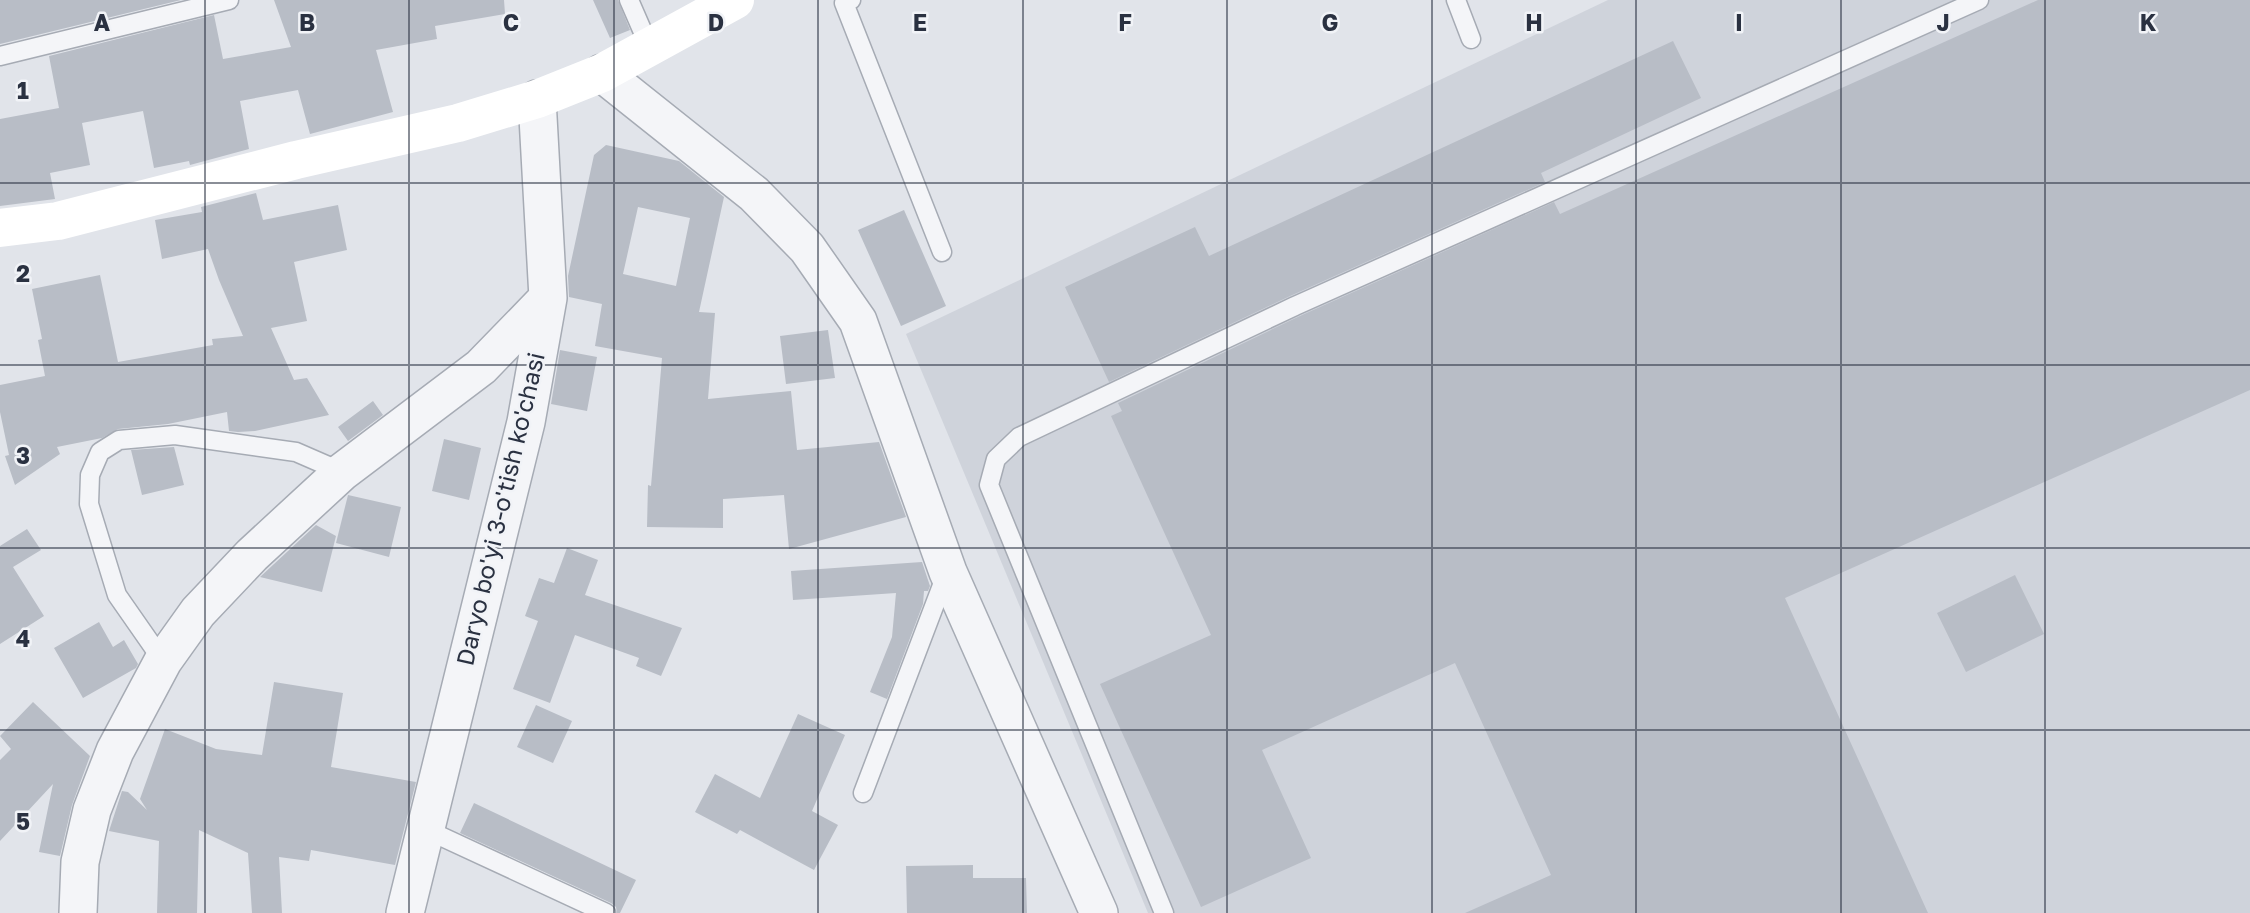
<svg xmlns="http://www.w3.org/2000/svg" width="2250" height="913" viewBox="0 0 2250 913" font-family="'Golos Text',sans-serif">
	<rect width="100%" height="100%" fill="#e1e4ea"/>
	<path fill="#cfd3db" d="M 1608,0 L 2250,0 L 2250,913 L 1148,913 L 906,334 Z"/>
	<path fill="#b8bdc6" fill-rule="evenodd" d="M 0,0 L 181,0 L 0,44 Z
		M 274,0 L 504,0 L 505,14 L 435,26 L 437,39 L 376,50 L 393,112 L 310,134 L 298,90 L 240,101 L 249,149 L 190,165 L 189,161 L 154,168 L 143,111 L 82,123 L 90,165 L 50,173 L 55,199 L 0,206 L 0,119 L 59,108 L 49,56 L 214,15 L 223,59 L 291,47 Z
		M 593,0 L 618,0 L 630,30 L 610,38 Z
		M 2038,0 L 2250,0 L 2250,390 L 1785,598 L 1928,913 L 1465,913 L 1551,875 L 1455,663 L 1262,750 L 1311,858 L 1201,907 L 1100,684 L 1211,635 L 1111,416 L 1122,411 L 1118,403 L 1300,316 L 1554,202 L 1560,214 Z
		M 1673,41 L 1701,98 L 1541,173 L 1545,182 L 1290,296 L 1109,382 L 1065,287 L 1195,227 L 1209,256 Z
		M 606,145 L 679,161 L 724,197 L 699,312 L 715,313 L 708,399 L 791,391 L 797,450 L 879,442 L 906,517 L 789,549 L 784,495 L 723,499 L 723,528 L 647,527 L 648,485 L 651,486 L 662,358 L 595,346 L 602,304 L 569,297 L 568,276 L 594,155 ZM 638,207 L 690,218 L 676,286 L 623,274 Z
		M 256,193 L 263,220 L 338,205 L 347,250 L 294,262 L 307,321 L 271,328 L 294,380 L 307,378 L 329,415 L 255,431 L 238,432 L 229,431 L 227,412 L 168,424 L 118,429 L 102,438 L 57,447 L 60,454 L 15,485 L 5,456 L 9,455 L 0,412 L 0,385 L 45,376 L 38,340 L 42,339 L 32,289 L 100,275 L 118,362 L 213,345 L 212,339 L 243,336 L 219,280 L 208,249 L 162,259 L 155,220 L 202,212 L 201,207 Z
		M 904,210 L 946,306 L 901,326 L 858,230 Z
		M 828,330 L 835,378 L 786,384 L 780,336 Z
		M 560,350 L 597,357 L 587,411 L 551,404 Z
		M 373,401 L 383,415 L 348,441 L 338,427 Z
		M 444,439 L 481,448 L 469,500 L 432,491 Z
		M 174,447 L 184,485 L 142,495 L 131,450 Z
		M 348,495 L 401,507 L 389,557 L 336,543 Z
		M 316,525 L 336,536 L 322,592 L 260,577 Z
		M 27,529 L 41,550 L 13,567 L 44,616 L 0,644 L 0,546 Z
		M 567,548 L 598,560 L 585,595 L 682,628 L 661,676 L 636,666 L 639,658 L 575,635 L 550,703 L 513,689 L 538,621 L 525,616 L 539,578 L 554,583 Z
		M 922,562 L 930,586 L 928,591 L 924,591 L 923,604 L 887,699 L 870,692 L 892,637 L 896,593 L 793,600 L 791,571 Z
		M 2015,575 L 2044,634 L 1966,672 L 1937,613 Z
		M 99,622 L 113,647 L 124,640 L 138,664 L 136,668 L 83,698 L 54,648 Z
		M 274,682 L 343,693 L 331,767 L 416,782 L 395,865 L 311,850 L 309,861 L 279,857 L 282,913 L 252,913 L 248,853 L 199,830 L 197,913 L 157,913 L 159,841 L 109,831 L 122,791 L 128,792 L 147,810 L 140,799 L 165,729 L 216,749 L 262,755 Z
		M 33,702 L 90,756 L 72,805 L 60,856 L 39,852 L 53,784 L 0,841 L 0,760 L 11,749 L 0,736 Z
		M 536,705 L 572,721 L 553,763 L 517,747 Z
		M 798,714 L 845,735 L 812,811 L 838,825 L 814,870 L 740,830 L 737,834 L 695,812 L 715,774 L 760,798 Z
		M 474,803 L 636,880 L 620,913 L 617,913 L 616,907 L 611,903 L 460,833 Z
		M 973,865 L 973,878 L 1026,878 L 1027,913 L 907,913 L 906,866 Z"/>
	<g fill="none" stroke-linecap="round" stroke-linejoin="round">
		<defs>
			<path id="lane" d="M 629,0 L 649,46
				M 851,0 L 844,3 L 942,252
				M 1456,0 L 1471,39
				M 0,56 L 229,0
				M 163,661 L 117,595 L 89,504 L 90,475 L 100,452 L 119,440 L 175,435 L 296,452 L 342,472
				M 863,793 L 946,575
				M 425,829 L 606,913
				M 1164,913 L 989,485 L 996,459 L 1019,437 L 1295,306 L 1979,0"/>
			<path id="street" d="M 602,73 L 754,194 L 807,248 L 858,321 L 948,572 L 1099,913
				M 78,913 L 80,862 L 92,810 L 115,751 L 163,661 L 198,612 L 252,555 L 342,472 L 481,367 L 548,298
				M 405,913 L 526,422 L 548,298 L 537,99"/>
		</defs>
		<use href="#lane" stroke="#a6abb4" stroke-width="21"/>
		<use href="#street" stroke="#a6abb4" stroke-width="40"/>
		<use href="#lane" stroke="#f4f5f8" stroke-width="18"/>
		<use href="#street" stroke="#f4f5f8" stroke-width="37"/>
		<path stroke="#fff" stroke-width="38" d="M 0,228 L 58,221 L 296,160 L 458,123 L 537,99 L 602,73 L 735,0"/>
	</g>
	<path fill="none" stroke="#2a3141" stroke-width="2" stroke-opacity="0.55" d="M 205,0 L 205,913M 409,0 L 409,913M 614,0 L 614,913M 818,0 L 818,913M 1023,0 L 1023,913M 1227,0 L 1227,913M 1432,0 L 1432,913M 1636,0 L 1636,913M 1841,0 L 1841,913M 2045,0 L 2045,913M 0,183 L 2250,183M 0,365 L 2250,365M 0,548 L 2250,548M 0,730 L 2250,730"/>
	<g text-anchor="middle" stroke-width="5" stroke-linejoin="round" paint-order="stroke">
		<g font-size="24" fill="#2a3141" stroke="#f1f3f7">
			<text transform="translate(501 509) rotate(-77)" y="8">Daryo bo'yi 3-o'tish ko'chasi</text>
		</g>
	</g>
	<g font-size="23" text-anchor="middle" font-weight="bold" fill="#2a3141" stroke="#f1f3f7" stroke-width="5" stroke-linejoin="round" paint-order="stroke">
		<text x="102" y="31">A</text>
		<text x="307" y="31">B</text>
		<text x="511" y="31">C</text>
		<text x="716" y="31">D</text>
		<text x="920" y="31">E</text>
		<text x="1125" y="31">F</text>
		<text x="1330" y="31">G</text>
		<text x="1534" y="31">H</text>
		<text x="1739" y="31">I</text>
		<text x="1943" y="31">J</text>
		<text x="2148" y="31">K</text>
		<text x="23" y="99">1</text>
		<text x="23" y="282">2</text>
		<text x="23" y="464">3</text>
		<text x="23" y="647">4</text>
		<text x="23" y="830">5</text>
	</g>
</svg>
